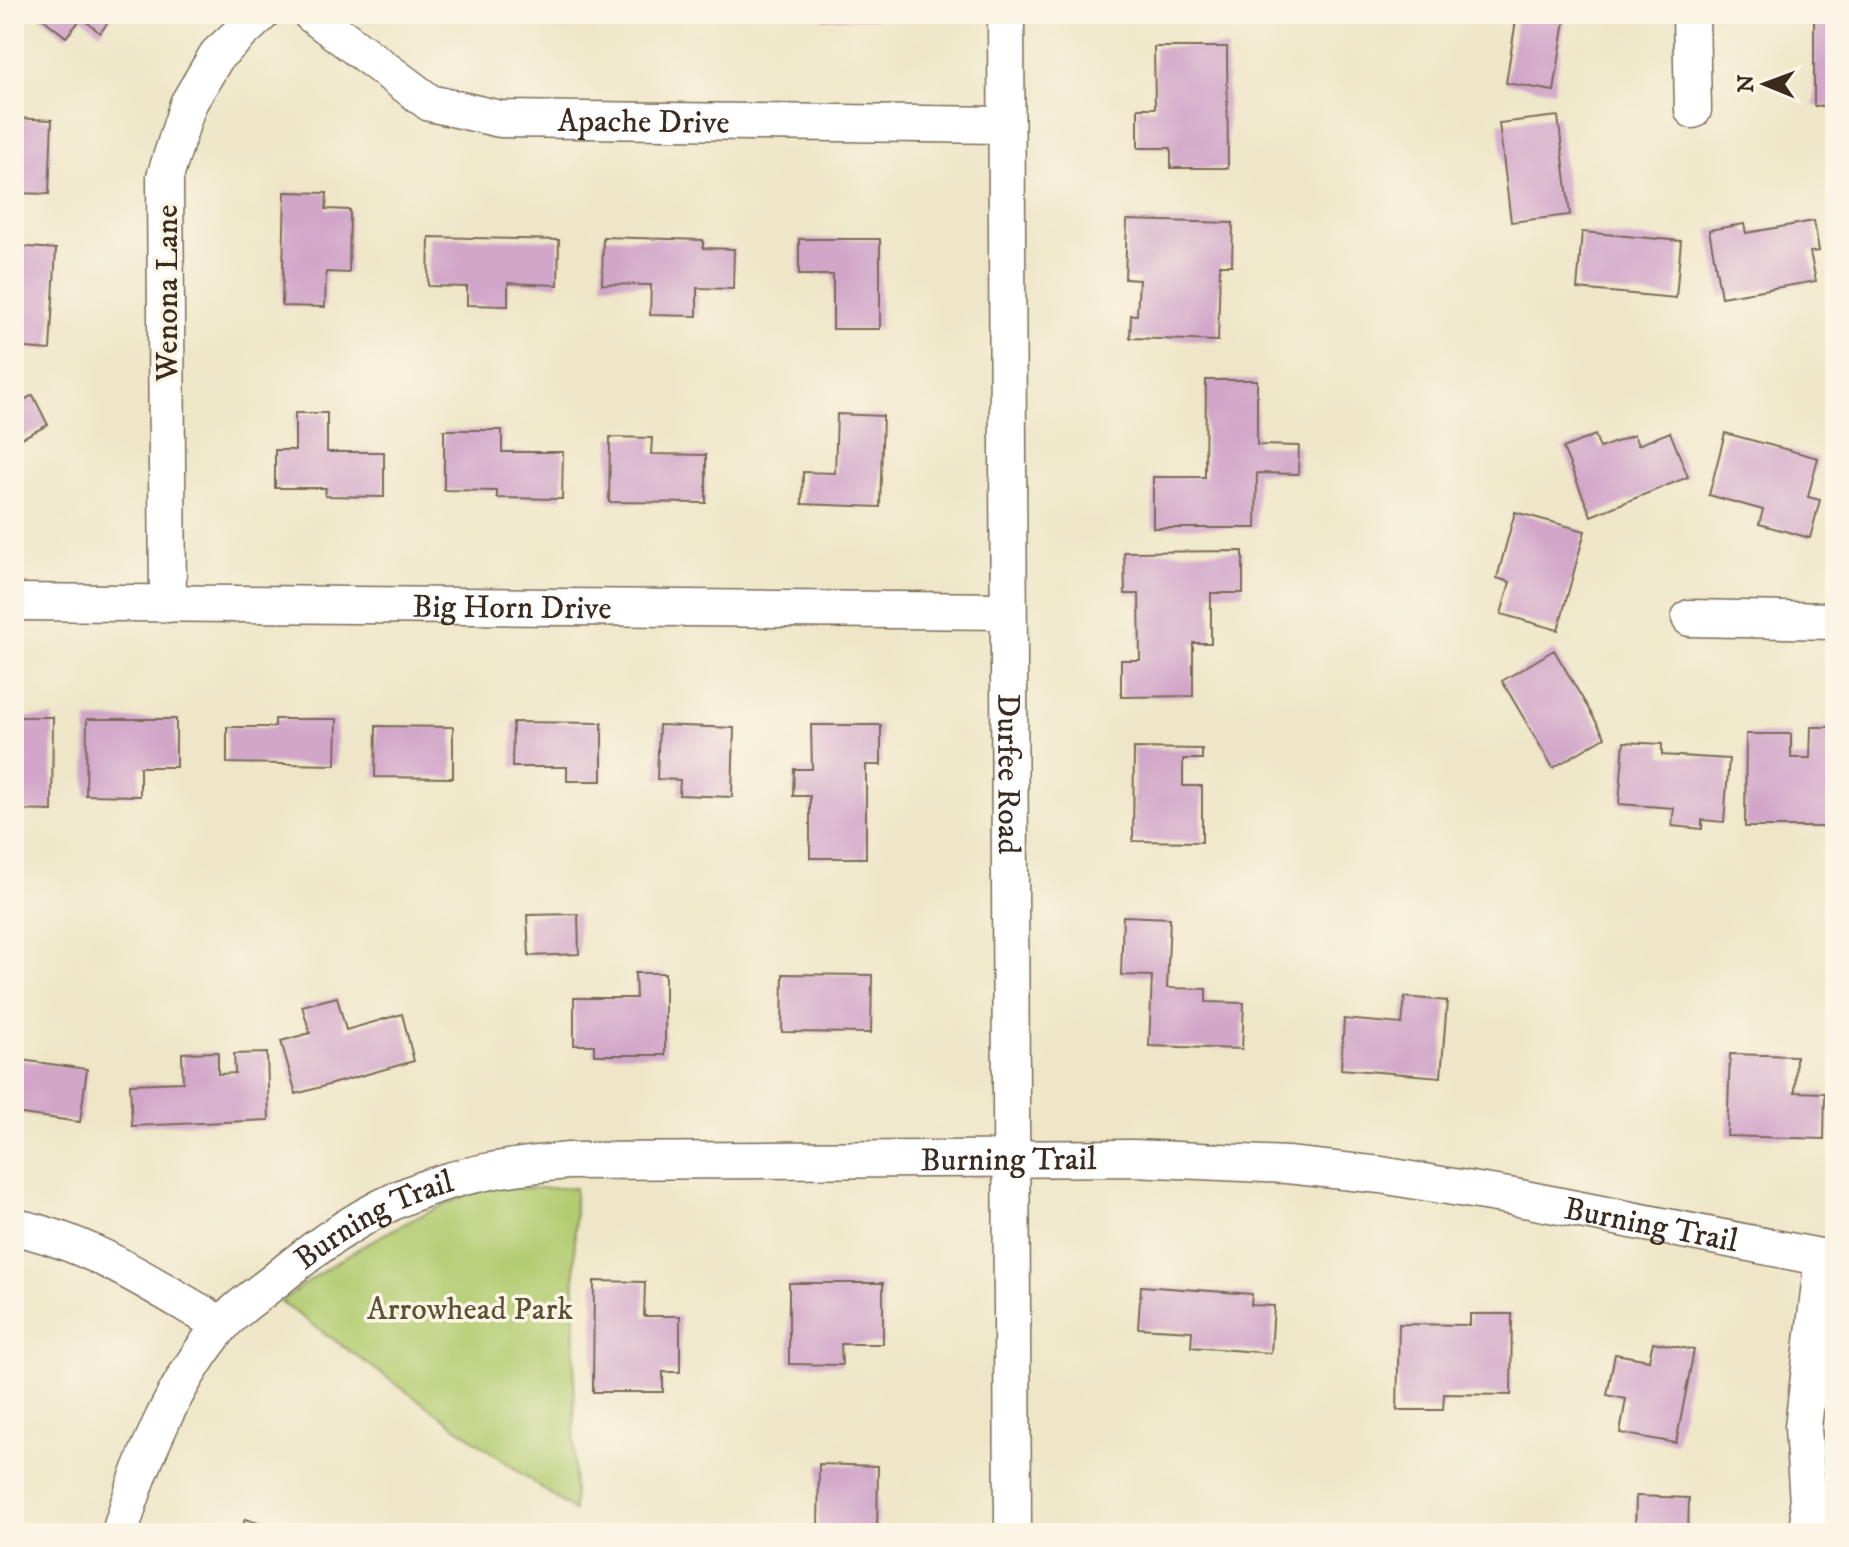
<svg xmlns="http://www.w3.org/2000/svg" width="1849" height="1547" viewBox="0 0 1849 1547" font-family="'IM FELL DW Pica',serif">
	<rect width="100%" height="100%" fill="#fcf5e5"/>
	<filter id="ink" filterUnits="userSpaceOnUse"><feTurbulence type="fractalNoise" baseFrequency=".0125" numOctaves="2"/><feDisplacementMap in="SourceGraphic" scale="16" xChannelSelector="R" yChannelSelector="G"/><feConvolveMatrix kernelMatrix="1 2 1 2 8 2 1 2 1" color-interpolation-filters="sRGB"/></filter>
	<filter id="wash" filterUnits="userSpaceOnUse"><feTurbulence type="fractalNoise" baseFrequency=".006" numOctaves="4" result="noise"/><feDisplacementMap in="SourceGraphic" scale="32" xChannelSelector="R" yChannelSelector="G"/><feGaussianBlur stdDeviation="1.8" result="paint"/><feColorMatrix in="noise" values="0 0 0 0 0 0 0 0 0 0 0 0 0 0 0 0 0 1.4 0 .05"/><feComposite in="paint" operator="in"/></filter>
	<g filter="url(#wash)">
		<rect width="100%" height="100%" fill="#eee6c7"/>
		<path fill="#b2cc71" stroke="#767b48" stroke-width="2" d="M 483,1188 L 575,1188 L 574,1511 L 281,1302 C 345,1251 407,1220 483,1188 Z"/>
		<g id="blocks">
			<path fill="#d1a6c9" d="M 37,14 L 114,14 L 100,33 L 82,18 L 66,37 Z
				M 822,14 L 875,14 L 875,19 L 822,19 Z
				M 1517,14 L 1566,14 L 1554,91 L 1506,83 Z
				M 1814,14 L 1835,14 L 1835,106 L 1814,106 Z
				M 1154,47 L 1227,47 L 1228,168 L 1171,168 L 1171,148 L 1138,148 L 1138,108 L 1155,108 Z
				M 1558,116 L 1570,215 L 1511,222 L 1499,123 Z
				M 14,118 L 52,120 L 49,194 L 14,193 Z
				M 285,192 L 327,193 L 326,209 L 350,210 L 349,273 L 326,272 L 325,307 L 282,306 Z
				M 1127,220 L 1233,223 L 1232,265 L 1220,265 L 1218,341 L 1130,338 L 1131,315 L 1137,315 L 1139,280 L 1125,279 Z
				M 1814,221 L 1819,251 L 1810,252 L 1816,281 L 1721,297 L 1709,230 L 1744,224 L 1746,233 Z
				M 1582,232 L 1681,241 L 1676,298 L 1577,289 Z
				M 429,237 L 559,240 L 558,285 L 508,283 L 508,306 L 467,305 L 467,287 L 428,286 Z
				M 603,237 L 703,240 L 703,248 L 734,249 L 733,289 L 697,288 L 697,316 L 650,315 L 651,285 L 602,284 Z
				M 799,239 L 880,239 L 880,329 L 833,329 L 833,275 L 799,275 Z
				M 14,246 L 56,249 L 50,350 L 14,347 Z
				M 1206,380 L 1257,380 L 1257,445 L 1299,446 L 1298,474 L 1257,473 L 1256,528 L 1153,528 L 1153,477 L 1205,477 Z
				M 33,395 L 48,425 L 14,442 L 14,405 Z
				M 295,413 L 327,413 L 327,452 L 384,452 L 384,497 L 325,496 L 326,488 L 275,488 L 275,450 L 295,450 Z
				M 837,414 L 883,416 L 880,507 L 802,504 L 803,472 L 835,473 Z
				M 444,430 L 502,430 L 502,452 L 563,452 L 562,499 L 497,498 L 497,491 L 444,490 Z
				M 1670,432 L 1688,477 L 1591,516 L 1563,448 L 1595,435 L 1600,448 L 1634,435 L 1638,445 Z
				M 1725,433 L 1818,458 L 1808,497 L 1820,500 L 1810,538 L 1759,524 L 1763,510 L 1709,495 Z
				M 610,437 L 652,438 L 651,454 L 706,455 L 706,503 L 609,502 Z
				M 1515,512 L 1585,531 L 1558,630 L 1501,614 L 1510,582 L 1497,578 Z
				M 1243,551 L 1243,593 L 1211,593 L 1211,643 L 1193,643 L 1193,696 L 1121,697 L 1121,660 L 1140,660 L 1139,594 L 1125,594 L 1124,552 Z
				M 1554,650 L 1605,737 L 1553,768 L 1502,681 Z
				M 14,717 L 53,717 L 52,811 L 14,810 Z
				M 87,719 L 176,719 L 176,767 L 140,767 L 140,796 L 86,795 Z
				M 275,719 L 337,719 L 336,765 L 227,763 L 227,727 L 275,727 Z
				M 513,722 L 602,723 L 602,781 L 567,781 L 567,767 L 512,767 Z
				M 659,725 L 734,728 L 732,797 L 679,795 L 680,780 L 657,779 Z
				M 811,725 L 881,725 L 881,765 L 866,765 L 866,858 L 810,858 L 810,796 L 793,796 L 794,769 L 812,769 Z
				M 376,726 L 453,727 L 453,778 L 375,777 Z
				M 1811,727 L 1835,727 L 1835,827 L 1745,827 L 1746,734 L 1791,734 L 1791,758 L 1810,758 Z
				M 1624,742 L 1662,744 L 1662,755 L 1729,759 L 1724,822 L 1702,820 L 1702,829 L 1672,826 L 1674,808 L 1619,804 Z
				M 1134,748 L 1202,749 L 1202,759 L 1183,759 L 1183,786 L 1202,786 L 1202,842 L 1133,841 Z
				M 578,914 L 579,954 L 529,956 L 527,915 Z
				M 1123,916 L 1170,918 L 1167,988 L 1206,989 L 1206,1002 L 1244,1003 L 1242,1049 L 1149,1046 L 1152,976 L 1121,975 Z
				M 635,973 L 665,973 L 665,1055 L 594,1055 L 594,1045 L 574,1045 L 574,998 L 636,998 Z
				M 783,974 L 872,975 L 871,1033 L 782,1032 Z
				M 337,997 L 346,1030 L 402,1014 L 414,1061 L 296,1094 L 281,1041 L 310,1033 L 302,1006 Z
				M 1405,997 L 1447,1001 L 1441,1077 L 1341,1069 L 1344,1019 L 1402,1024 Z
				M 218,1052 L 218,1074 L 235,1073 L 234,1054 L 267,1053 L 269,1120 L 132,1126 L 130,1084 L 183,1082 L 182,1053 Z
				M 1730,1054 L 1796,1056 L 1795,1092 L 1825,1093 L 1824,1139 L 1727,1136 Z
				M 14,1059 L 87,1069 L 80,1122 L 14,1113 Z
				M 594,1281 L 645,1282 L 644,1316 L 680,1316 L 680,1372 L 663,1372 L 663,1392 L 593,1392 Z
				M 789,1283 L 883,1283 L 883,1344 L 841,1344 L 842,1365 L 789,1364 Z
				M 1141,1286 L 1252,1294 L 1251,1305 L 1274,1306 L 1271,1353 L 1191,1347 L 1192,1331 L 1138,1328 Z
				M 1470,1314 L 1512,1314 L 1511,1395 L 1444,1394 L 1443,1410 L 1397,1410 L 1399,1324 L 1470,1325 Z
				M 1653,1342 L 1694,1350 L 1676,1443 L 1620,1433 L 1626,1399 L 1607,1395 L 1615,1354 L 1649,1360 Z
				M 819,1464 L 878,1466 L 877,1533 L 818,1533 Z
				M 1636,1496 L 1689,1498 L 1688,1533 L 1635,1533 Z
				M 245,1519 L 288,1532 L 288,1533 L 241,1533 Z"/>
		</g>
	</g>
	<g filter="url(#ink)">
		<use href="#blocks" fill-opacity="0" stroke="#7a6c59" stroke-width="2"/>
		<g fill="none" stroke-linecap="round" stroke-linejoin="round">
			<defs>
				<g id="street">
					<path id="s1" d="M 311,14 L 430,103 L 500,119 L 1006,125"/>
					<path id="s2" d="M 1006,14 L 1013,1533"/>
					<path d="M 1691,14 L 1693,110"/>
					<path id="s3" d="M 14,602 L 1008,611"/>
					<path d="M 168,604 L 165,177 L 188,104 L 217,55 L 261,14"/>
					<path d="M 1690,618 L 1835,621"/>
					<path d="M 14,1227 C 91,1242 155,1287 222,1325"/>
					<path id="s4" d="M 120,1533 C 139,1464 175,1381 221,1326 C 236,1308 259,1294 277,1279 C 373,1198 444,1171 569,1161 L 1134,1158 L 1287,1165 L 1381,1175 L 1514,1197 L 1835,1260"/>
					<path d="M 1810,1533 L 1803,1427 L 1823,1258"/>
				</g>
			</defs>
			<use href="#street" stroke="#7a6c59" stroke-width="39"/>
			<use href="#street" stroke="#fff" stroke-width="36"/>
		</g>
	</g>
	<g text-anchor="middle" stroke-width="7" stroke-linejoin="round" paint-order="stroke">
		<g font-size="32" fill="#3b2a1e" stroke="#fcf5e5">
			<text dy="11" stroke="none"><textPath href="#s1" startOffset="364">Apache Drive</textPath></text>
			<text transform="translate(166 293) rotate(-90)" y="11">Wenona Lane</text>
			<text dy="11" stroke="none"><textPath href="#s3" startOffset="498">Big Horn Drive</textPath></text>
			<text dy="11" stroke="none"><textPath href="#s2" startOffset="760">Durfee Road</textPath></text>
			<text dy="11" stroke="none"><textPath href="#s4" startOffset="1066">Burning Trail</textPath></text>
			<text dy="11" stroke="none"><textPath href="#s4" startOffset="420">Burning Trail</textPath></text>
			<text dy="11" stroke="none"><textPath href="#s4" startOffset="1714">Burning Trail</textPath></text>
		</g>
		<g font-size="32" fill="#595233" stroke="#fcf5e5">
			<text x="470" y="1319">Arrowhead Park</text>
		</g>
	</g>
	<rect width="1849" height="1547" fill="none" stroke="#fcf5e5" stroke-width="48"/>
	<g transform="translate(1765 84) rotate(271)" stroke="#fcf5e5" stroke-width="6" paint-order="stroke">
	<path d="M0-6L14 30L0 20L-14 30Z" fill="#3b2a1e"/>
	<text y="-12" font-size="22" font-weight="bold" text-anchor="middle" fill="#3b2a1e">N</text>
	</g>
</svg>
